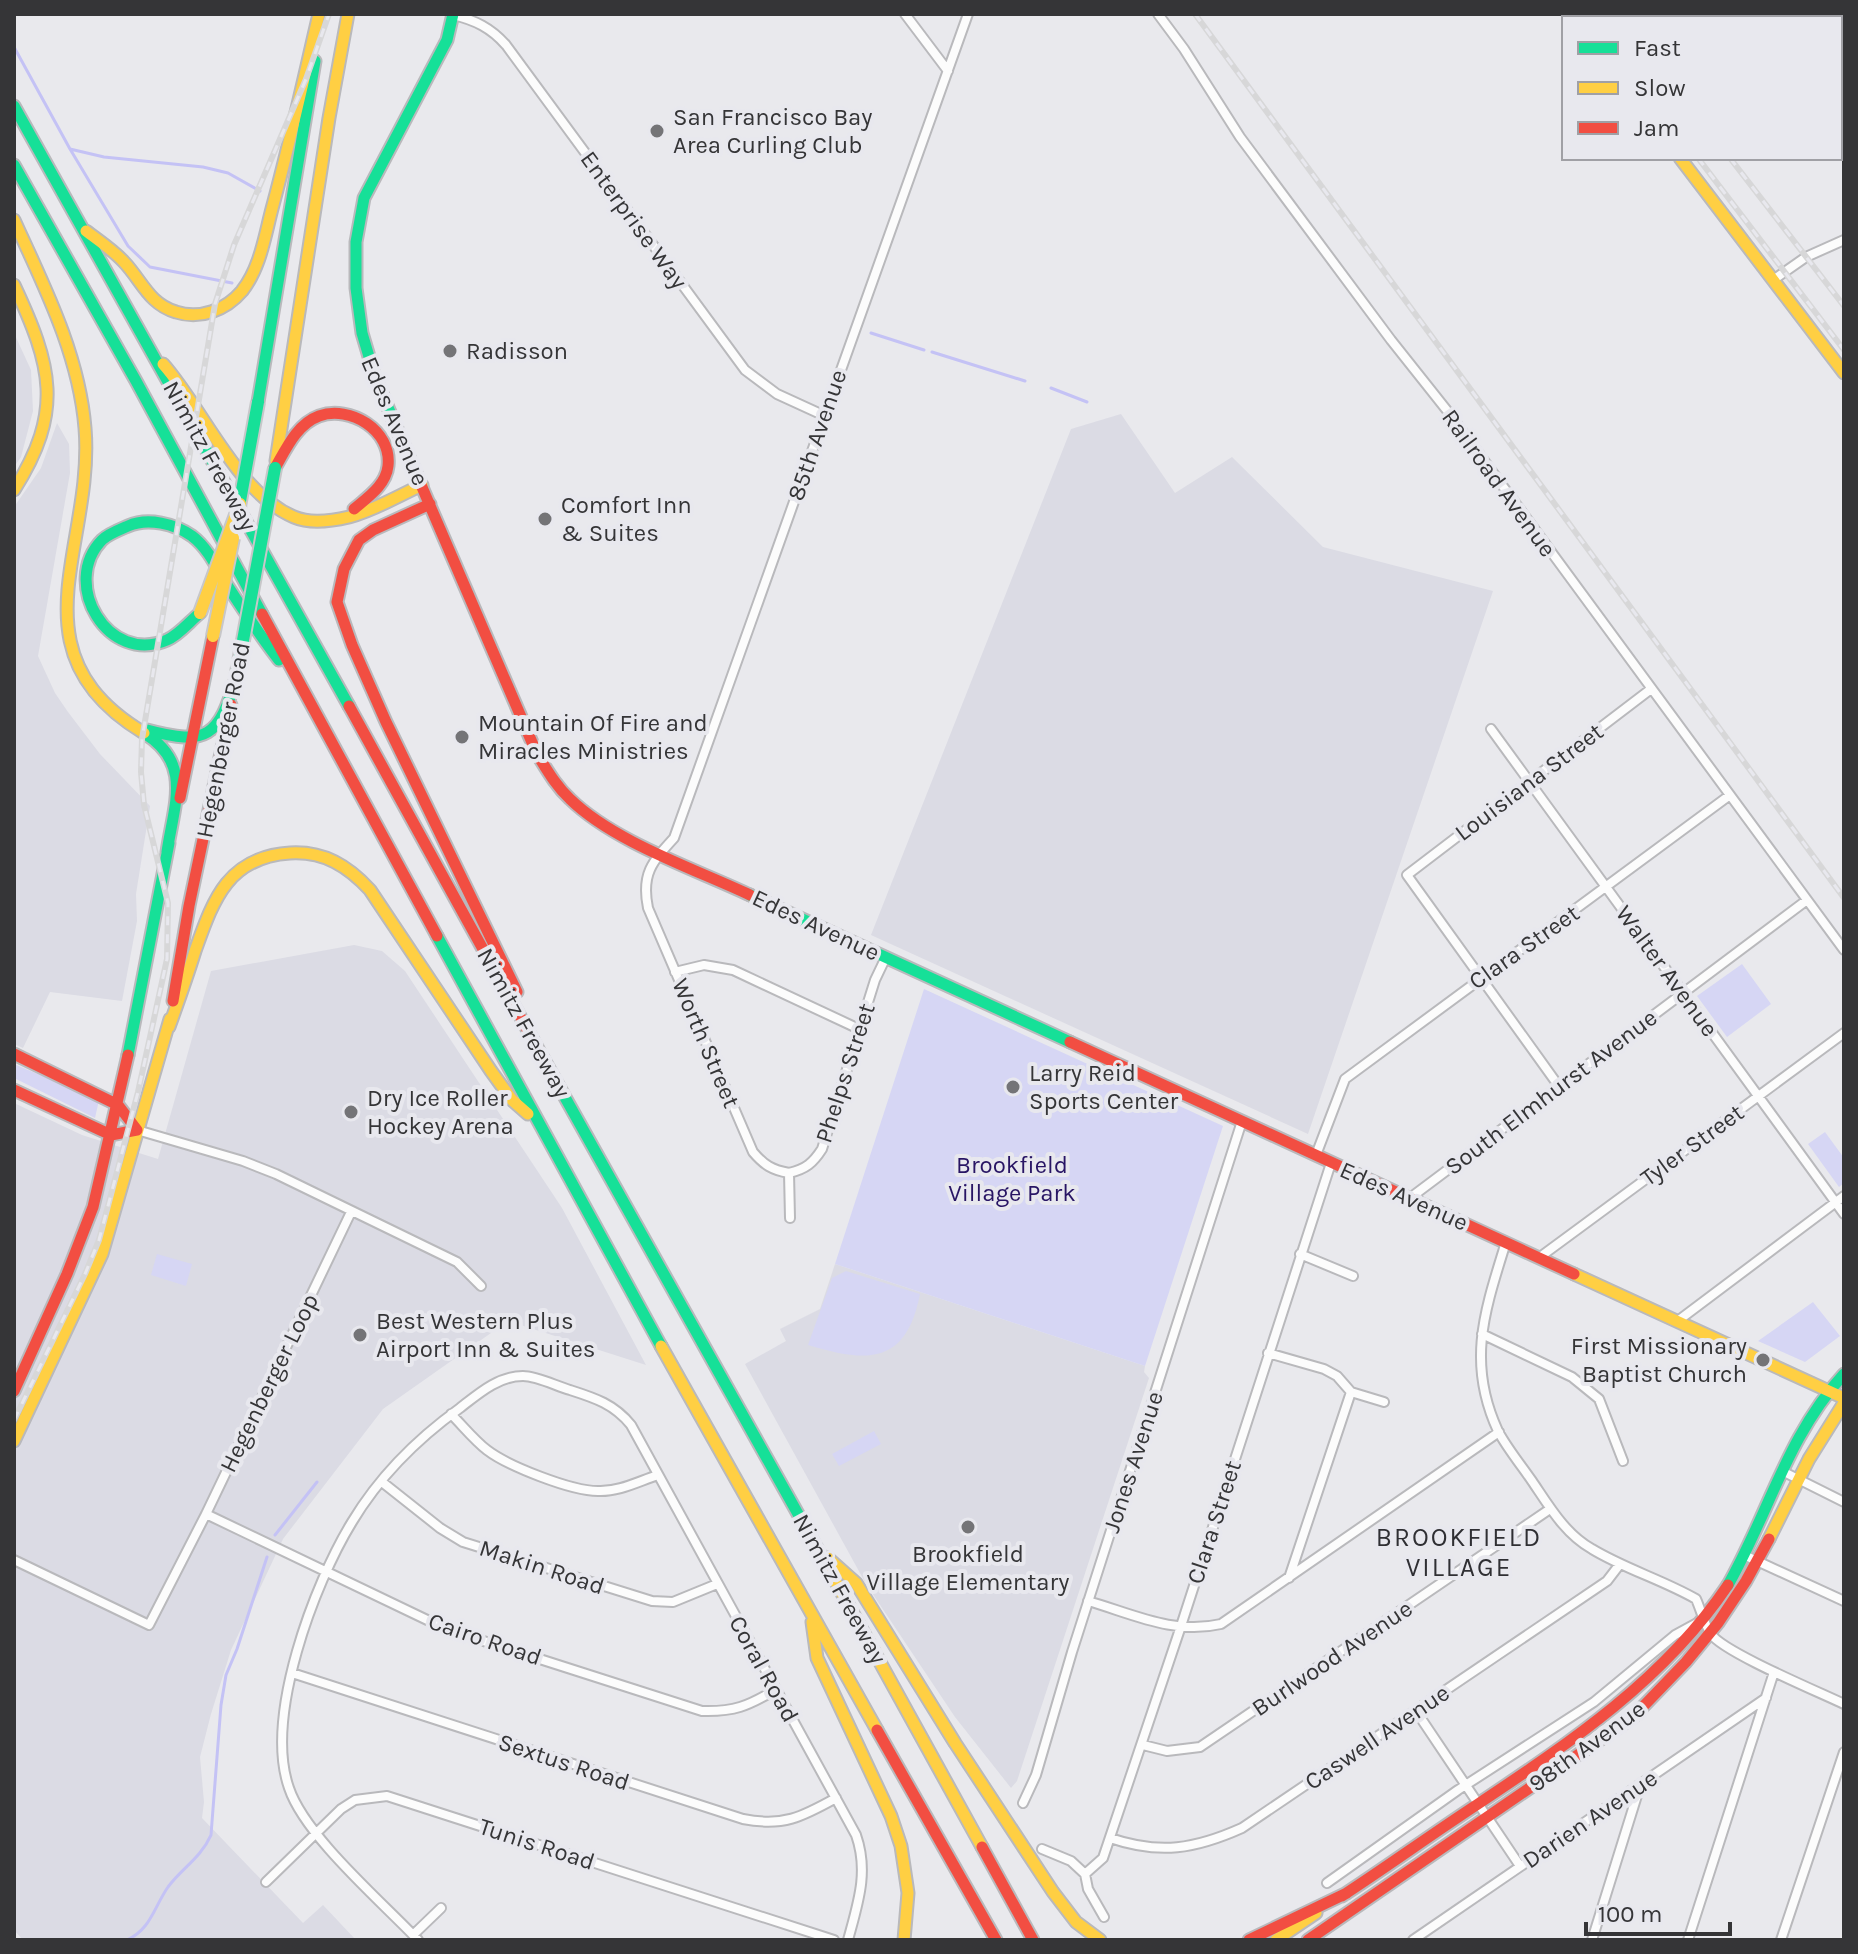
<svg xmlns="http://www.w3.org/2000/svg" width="1858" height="1954" viewBox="0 0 1858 1954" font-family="Karla,sans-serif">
	<rect width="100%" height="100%" fill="#e9e9ed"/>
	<path fill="#dbdbe4" d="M 14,333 L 31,370 L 33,411 L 21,457 L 14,467 Z
		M 1121,414 L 1175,493 L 1232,457 L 1323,547 L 1493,591 L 1308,1134 L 871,935 L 1071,429 Z
		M 57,423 L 69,444 L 70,473 L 38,656 L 55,693 L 68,712 L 100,754 L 150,806 L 136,894 L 137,921 L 122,1001 L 50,992 L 23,1048 L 14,1044 L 14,507 L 41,468 Z
		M 354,945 L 382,951 L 405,971 L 562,1208 L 646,1365 L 508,1321 L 383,1409 L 283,1539 L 231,1650 L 211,1714 L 200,1757 L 204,1802 L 202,1818 L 303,1923 L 323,1905 L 356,1940 L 23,1940 L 14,1930 L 14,1103 L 82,1135 L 158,1159 L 211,971 Z
		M 835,1264 L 1145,1366 L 1144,1372 L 1149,1378 L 1017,1781 L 1011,1788 L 955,1717 L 866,1584 L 745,1364 L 786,1341 L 780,1329 L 820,1309 Z"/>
	<path fill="#d6d6f4" d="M 1742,964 L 1771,1004 L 1727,1037 L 1697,996 Z
		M 924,989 L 1223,1126 L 1145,1366 L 835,1264 Z
		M 14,1064 L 99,1100 L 95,1118 L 14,1078 Z
		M 1825,1132 L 1844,1158 L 1844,1183 L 1839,1187 L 1808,1144 Z
		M 157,1254 L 192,1264 L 186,1286 L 151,1275 Z
		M 846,1271 L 920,1294 C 906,1365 868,1363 808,1345 L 832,1278 Z
		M 1813,1302 L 1840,1336 L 1805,1362 L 1758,1341 Z
		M 874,1431 L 881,1444 L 839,1466 L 832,1454 Z"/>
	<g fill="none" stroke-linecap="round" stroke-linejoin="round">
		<path stroke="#c4c2f5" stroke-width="3" d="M 14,47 L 70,149 L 104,157 L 203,167 L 228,173 L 260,191
			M 70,149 L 128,246 L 150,267 L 232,283
			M 871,333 L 924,350
			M 932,352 L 1025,381
			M 1051,388 L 1087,402
			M 275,1535 L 317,1482
			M 127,1940 C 151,1929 154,1907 168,1887 C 183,1867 200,1859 211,1835 L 221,1705 L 226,1675 L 237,1649 L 267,1557"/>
		<defs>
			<path id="street" d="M 905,14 L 948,71
				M 1158,14 L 1184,49 L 1240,137 L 1391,340 L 1449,413 L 1844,950
				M 453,15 C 475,20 491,28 506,45 L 745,370 L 777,394 L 825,416
				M 1773,280 L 1806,257 L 1844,240
				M 1491,729 L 1844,1214
				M 675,972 L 704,965 L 733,970 L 859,1029
				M 1558,1085 L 1407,875 L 1651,689
				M 137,1130 L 243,1161 L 276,1174 L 457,1262 L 481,1286
				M 1316,1155 L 1345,1079 L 1730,795
				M 789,1173 C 806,1169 813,1163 822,1149 L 875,980 L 886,957
				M 1410,1198 L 1807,900
				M 790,1218 L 789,1173 C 772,1170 764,1165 753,1152 L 648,908 C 641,874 652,862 674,838 L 968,14
				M 1506,1242 C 1485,1310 1466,1362 1498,1431 C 1507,1448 1521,1465 1532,1481 C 1549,1506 1565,1534 1592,1549 C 1625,1569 1663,1580 1696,1599 C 1701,1610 1704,1624 1711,1634 C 1723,1652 1819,1692 1844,1704
				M 1300,1254 L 1353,1276
				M 1540,1257 L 1844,1033
				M 1679,1320 L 1844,1196
				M 1482,1334 L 1572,1377 L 1599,1399 L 1623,1461
				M 1268,1353 L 1324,1369 L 1337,1376 L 1351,1392 L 1384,1402
				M 451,1414 C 463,1426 474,1440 487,1450 C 508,1466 571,1491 598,1491 C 619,1492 639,1481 658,1475
				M 1782,1471 L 1844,1502
				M 382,1482 L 440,1528 L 463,1542 L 652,1601 L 673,1602 L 717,1584
				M 206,1514 L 446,1629 L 702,1711 C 734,1712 748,1706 775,1690
				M 1744,1555 L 1844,1601
				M 14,1560 L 149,1625 L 206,1514 L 351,1212
				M 1289,1578 L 1351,1392
				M 1088,1601 C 1133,1614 1174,1635 1221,1624 L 1499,1432
				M 292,1673 L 743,1819 C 783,1827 802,1817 836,1798
				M 1416,1711 L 1520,1866
				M 1143,1745 L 1167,1751 L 1200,1747 L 1550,1509
				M 1023,1803 L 1036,1775 L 1072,1652 L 1242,1121
				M 1110,1838 C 1160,1855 1195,1849 1242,1828 L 1607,1581 L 1620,1564
				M 1042,1849 L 1071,1861 L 1085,1874 L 1088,1889 L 1104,1917
				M 1085,1874 L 1103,1858 L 1180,1629 L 1331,1163
				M 266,1882 L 341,1809 L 355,1800 L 387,1796 L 834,1940
				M 1327,1883 L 1458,1790 L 1594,1702 L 1675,1635 L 1697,1623
				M 413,1935 L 441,1908
				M 418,1940 C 381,1901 305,1836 289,1788 C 264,1717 314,1584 352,1522 C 379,1477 417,1439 460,1408 C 478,1394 498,1376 523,1376 C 537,1376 556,1386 570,1390 C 595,1398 614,1404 631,1425 L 856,1835 C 869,1872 858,1903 848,1940
				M 1413,1940 L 1766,1698
				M 1592,1940 L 1640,1786
				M 1688,1940 L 1774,1672
				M 1781,1940 L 1844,1752"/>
			<path id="fast" d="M 14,106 L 349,706
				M 14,165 L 136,381 L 262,614
				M 258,402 L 315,61
				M 406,450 L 375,377 L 362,333 L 356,288 L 356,242 L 364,198 L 447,40 L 453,14
				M 200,613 C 190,621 179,635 167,640 C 108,666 60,583 102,540 C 108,534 121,529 128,526 C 148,517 175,524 192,536 C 208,548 217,568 227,585 C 244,611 260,636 279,660
				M 147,730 C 207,746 219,737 236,678
				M 144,733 C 193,763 174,804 167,852
				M 750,895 L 1070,1042
				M 437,936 L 661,1346
				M 128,1055 L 169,843
				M 543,1058 L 807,1530
				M 1728,1585 C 1769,1513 1787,1436 1844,1374"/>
			<path id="slow" d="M 1680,158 L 1844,373
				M 14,220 C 44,286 79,354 85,428 C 95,546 9,652 144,733
				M 86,231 C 99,241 113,250 124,262 C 142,281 149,304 176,312 C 200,320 226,310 242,291 C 261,267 265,234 273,205 C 290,142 304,78 319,14
				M 14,285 C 52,366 64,411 14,490
				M 163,364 C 203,409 237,493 294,517 C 310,524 332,521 349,517 C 375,510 398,496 422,485
				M 276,461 L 329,118 L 348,14
				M 169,1027 C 178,1002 187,977 195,951 C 213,901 227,857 290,853 C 324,851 348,866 370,890 L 491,1071 L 512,1100 L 528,1114
				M 1574,1274 L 1844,1398
				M 661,1346 L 877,1730
				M 14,1441 L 102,1254 L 170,1019
				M 807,1530 L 982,1847
				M 1769,1539 L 1809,1459 L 1844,1403
				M 828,1558 L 856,1583 L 955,1743 L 1053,1892 L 1076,1922 L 1100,1940
				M 812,1622 L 817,1658 L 891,1816 L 901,1846 L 908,1893 L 904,1940
				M 1276,1940 L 1316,1913"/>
			<path id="jam" d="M 1570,14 L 1573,18
				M 406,450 L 537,754 C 547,770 556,786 570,799 C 614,842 695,869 750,895
				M 275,468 C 286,449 297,424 319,416 C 350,405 392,430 388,466 C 386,485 368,497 354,509
				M 430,504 L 373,530 L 359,540 L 344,569 L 337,602 L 352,645 L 386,722 L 517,992
				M 262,614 L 437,936
				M 349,706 L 543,1058
				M 180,798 L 213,636
				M 173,1001 L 189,906 L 231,705
				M 1070,1042 L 1574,1274
				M 14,1054 L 118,1105 L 137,1130 L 111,1135 L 14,1090
				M 14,1391 L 67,1274 L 93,1207 L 128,1055
				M 877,1730 L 996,1940
				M 982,1847 L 1033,1940
				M 1342,1896 C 1388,1866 1432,1834 1478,1804 C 1571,1742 1665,1679 1728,1585
				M 1249,1940 L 1347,1893
				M 1308,1940 L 1633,1717 L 1686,1662 L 1718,1623 L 1746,1581 L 1769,1539"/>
		</defs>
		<use href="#street" stroke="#b9b9bc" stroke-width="12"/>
		<use href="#fast" stroke="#b9b9bc" stroke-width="15"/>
		<use href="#slow" stroke="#b9b9bc" stroke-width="15"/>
		<use href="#jam" stroke="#b9b9bc" stroke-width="15"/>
		<use href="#street" stroke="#fcfcfc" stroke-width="8"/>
		<use href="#fast" stroke="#16e098" stroke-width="11"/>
		<use href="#slow" stroke="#ffcf43" stroke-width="11"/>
		<use href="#jam" stroke="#f24e42" stroke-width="11"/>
		<defs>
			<path id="rail" d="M 1195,14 L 1844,898
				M 1595,14 L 1598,18
				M 1620,14 L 1623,18
				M 1639,14 L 1641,18
				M 1698,158 L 1844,350
				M 1730,158 L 1844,306
				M 14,1420 L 85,1274 L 99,1240 L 138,1092 L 167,959 L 168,903 L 144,805 L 141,772 L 142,739 L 215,304 L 234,245 L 306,79 L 329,14"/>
		</defs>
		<use href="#rail" stroke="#d7d7d8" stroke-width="6"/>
		<use href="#rail" stroke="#e8e8ee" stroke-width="3" stroke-dasharray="9" stroke-linecap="butt"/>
		<defs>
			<path id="fast-bridge" d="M 238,512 L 258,402
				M 236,678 L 275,468"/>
			<path id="slow-bridge" d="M 200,613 L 240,504
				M 213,636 L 233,538"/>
		</defs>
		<use href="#fast-bridge" stroke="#c7c7c9" stroke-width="16" stroke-linecap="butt"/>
		<use href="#slow-bridge" stroke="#c7c7c9" stroke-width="16" stroke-linecap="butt"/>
		<use href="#fast-bridge" stroke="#16e098" stroke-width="12"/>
		<use href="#slow-bridge" stroke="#ffcf43" stroke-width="12"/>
	</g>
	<g fill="#747477" stroke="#e8e8ee" stroke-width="3">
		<circle cx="657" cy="131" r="8"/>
		<circle cx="450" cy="351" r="8"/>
		<circle cx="545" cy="519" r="8"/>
		<circle cx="462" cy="737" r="8"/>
		<circle cx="1013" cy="1087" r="8"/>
		<circle cx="351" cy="1112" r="8"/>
		<circle cx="360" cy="1335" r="8"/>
		<circle cx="1763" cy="1360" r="8"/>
		<circle cx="968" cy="1527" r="8"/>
	</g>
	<g text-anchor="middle" stroke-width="8" stroke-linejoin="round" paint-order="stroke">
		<g font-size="24" fill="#353537" stroke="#e8e8ee" text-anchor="start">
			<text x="673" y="125">San Francisco Bay<tspan x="673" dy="28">Area Curling Club</tspan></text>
			<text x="466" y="359">Radisson</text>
			<text x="561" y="513">Comfort Inn<tspan x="561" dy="28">&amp; Suites</tspan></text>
			<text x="478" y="731">Mountain Of Fire and<tspan x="478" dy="28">Miracles Ministries</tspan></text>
			<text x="1029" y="1081">Larry Reid<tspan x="1029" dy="28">Sports Center</tspan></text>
			<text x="367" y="1106">Dry Ice Roller<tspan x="367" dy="28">Hockey Arena</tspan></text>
			<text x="376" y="1329">Best Western Plus<tspan x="376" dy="28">Airport Inn &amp; Suites</tspan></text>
			<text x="1747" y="1354" text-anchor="end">First Missionary<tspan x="1747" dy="28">Baptist Church</tspan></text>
			<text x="968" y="1562" text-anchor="middle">Brookfield<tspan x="968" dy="28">Village Elementary</tspan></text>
		</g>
		<g font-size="24" fill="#353537" stroke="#e8e8ee">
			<text transform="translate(634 220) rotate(54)" y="8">Enterprise Way</text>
			<text transform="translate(395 421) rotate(67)" y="8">Edes Avenue</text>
			<text transform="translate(817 435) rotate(-71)" y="8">85th Avenue</text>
			<text transform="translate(210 456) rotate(61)" y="8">Nimitz Freeway</text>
			<text transform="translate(1499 483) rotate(54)" y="8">Railroad Avenue</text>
			<text transform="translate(223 740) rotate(-79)" y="8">Hegenberger Road</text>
			<text transform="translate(1529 782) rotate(-37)" y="8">Louisiana Street</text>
			<text transform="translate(816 925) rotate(25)" y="8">Edes Avenue</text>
			<text transform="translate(1524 947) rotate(-35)" y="8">Clara Street</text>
			<text transform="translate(1667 971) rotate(54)" y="8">Walter Avenue</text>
			<text transform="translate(524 1023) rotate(61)" y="8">Nimitz Freeway</text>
			<text transform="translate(706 1043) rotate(67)" y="8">Worth Street</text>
			<text transform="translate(845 1073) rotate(-72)" y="8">Phelps Street</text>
			<text transform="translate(1551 1092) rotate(-37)" y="8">South Elmhurst Avenue</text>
			<text transform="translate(1692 1145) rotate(-36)" y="8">Tyler Street</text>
			<text transform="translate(1404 1196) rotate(24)" y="8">Edes Avenue</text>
			<text transform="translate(269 1383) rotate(-64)" y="8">Hegenberger Loop</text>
			<text transform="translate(1133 1462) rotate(-72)" y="8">Jones Avenue</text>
			<text transform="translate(1214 1522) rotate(-72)" y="8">Clara Street</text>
			<text transform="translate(542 1567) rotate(18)" y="8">Makin Road</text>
			<text transform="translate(840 1589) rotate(61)" y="8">Nimitz Freeway</text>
			<text transform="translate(485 1639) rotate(19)" y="8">Cairo Road</text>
			<text transform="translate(1332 1658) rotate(-34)" y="8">Burlwood Avenue</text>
			<text transform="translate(764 1669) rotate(61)" y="8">Coral Road</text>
			<text transform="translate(1377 1737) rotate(-34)" y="8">Caswell Avenue</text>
			<text transform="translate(1587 1746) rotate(-36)" y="8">98th Avenue</text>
			<text transform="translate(564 1762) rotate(18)" y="8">Sextus Road</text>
			<text transform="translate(1590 1819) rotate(-34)" y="8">Darien Avenue</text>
			<text transform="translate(537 1844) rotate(18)" y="8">Tunis Road</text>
		</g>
		<g font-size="24" fill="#281564" stroke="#e8e8ee">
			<text x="1012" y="1173">Brookfield<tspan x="1012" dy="28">Village Park</tspan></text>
		</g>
		<g font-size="26" letter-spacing="2" fill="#2f2f33" stroke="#e8e8ee">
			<text x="1459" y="1546">BROOKFIELD<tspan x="1459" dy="30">VILLAGE</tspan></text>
		</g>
	</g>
	<rect width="1858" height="1954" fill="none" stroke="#353537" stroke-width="32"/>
	<rect x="1562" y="16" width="280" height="144" fill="#e8e8ee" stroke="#a0a0a5" stroke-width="2"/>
	<rect x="1578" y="42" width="40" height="12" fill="#16e098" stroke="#a0a0a5" stroke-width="2"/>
	<text x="1634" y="56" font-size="24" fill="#353537">Fast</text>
	<rect x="1578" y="82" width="40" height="12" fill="#ffcf43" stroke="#a0a0a5" stroke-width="2"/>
	<text x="1634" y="96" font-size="24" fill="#353537">Slow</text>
	<rect x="1578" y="122" width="40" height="12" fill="#f24e42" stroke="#a0a0a5" stroke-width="2"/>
	<text x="1634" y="136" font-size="24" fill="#353537">Jam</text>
	<path d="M1586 1922v12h144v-12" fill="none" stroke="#353537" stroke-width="4"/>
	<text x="1598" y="1922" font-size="24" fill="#353537" stroke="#e8e8ee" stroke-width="6" paint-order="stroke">100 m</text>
</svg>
